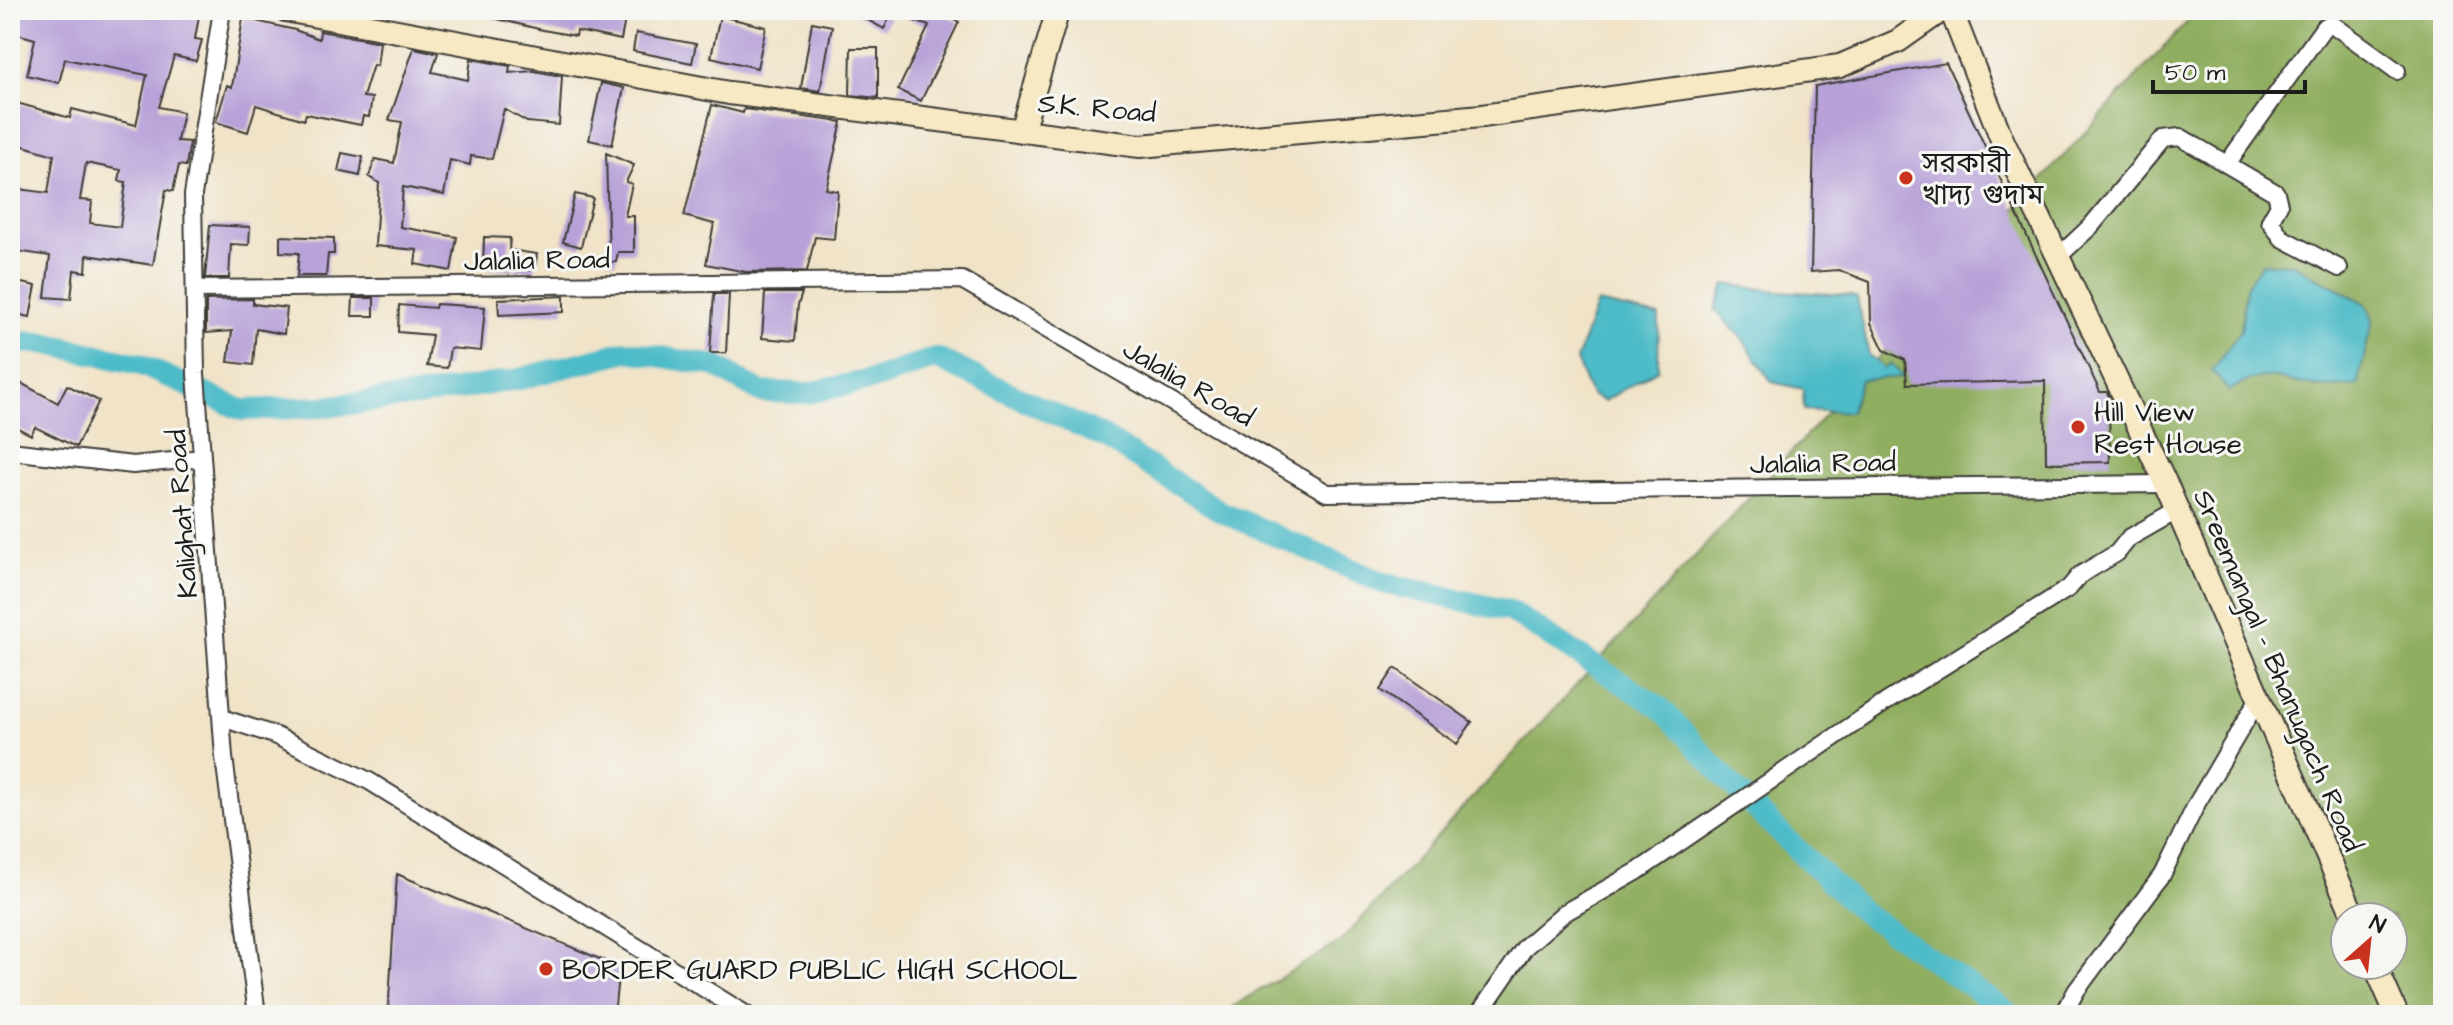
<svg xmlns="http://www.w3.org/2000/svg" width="2453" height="1025" viewBox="0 0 2453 1025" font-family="'Architects Daughter','Noto Sans Bengali',sans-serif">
	<rect width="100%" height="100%" fill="#f6f6f2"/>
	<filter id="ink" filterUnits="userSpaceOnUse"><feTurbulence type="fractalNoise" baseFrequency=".0125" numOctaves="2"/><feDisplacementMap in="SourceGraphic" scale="16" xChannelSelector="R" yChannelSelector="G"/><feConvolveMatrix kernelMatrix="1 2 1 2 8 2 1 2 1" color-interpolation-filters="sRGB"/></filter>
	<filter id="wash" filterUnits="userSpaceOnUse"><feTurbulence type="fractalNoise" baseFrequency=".006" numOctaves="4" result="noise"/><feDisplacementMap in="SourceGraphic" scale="32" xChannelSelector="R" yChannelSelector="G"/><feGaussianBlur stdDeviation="1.8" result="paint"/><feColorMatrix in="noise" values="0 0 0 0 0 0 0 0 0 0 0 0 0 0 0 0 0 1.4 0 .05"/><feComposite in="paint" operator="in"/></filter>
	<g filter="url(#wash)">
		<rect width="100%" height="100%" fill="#f0e3c8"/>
		<path fill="#90ae60" stroke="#56653e" stroke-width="2" fill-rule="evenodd" d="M 2198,10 L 2443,10 L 2443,1015 L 1219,1015 L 1341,941 ZM 2345,917 L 2393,917 L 2393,965 L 2345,965 Z"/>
		<path fill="#4ebbc8" stroke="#356c72" stroke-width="2" d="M 2262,263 L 2293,264 L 2366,304 L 2373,319 L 2357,386 C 2343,386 2327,388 2313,386 C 2275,380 2267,367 2229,391 L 2212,371 L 2241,330 L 2246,287 Z
			M 1725,284 L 1777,291 L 1849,295 L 1857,298 L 1869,355 L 1885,369 L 1891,363 L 1903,377 L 1861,380 L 1850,412 L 1804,410 L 1803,389 L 1772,382 L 1742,338 L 1715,310 Z
			M 1597,303 L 1659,316 L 1658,369 L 1604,401 L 1591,395 L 1576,360 Z"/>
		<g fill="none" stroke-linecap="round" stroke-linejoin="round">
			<path stroke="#4ebbc8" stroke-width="22" d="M 10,342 L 44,343 L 139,364 L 242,410 L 323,407 L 424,395 L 515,380 L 627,351 L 716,366 L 760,392 L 808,393 L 875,379 L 936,358 L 1105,438 L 1222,512 L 1383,583 L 1510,611 L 1661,708 L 1744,798 L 1860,910 L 2012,1015"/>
		</g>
		<g id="blocks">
			<path fill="#b7a1d8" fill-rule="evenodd" d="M 10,10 L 34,14 L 35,10 L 200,10 L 195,39 L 202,40 L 196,61 L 174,56 L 159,107 L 183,112 L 177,141 L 190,142 L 186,166 L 179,165 L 173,191 L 166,190 L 153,265 L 87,255 L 86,272 L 74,270 L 71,299 L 45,297 L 50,256 L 10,250 L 11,188 L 48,193 L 54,155 L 10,142 L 10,101 L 70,118 L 72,109 L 136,125 L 147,75 L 65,59 L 59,83 L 27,75 L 35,39 L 10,32 ZM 86,163 L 121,170 L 119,181 L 126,182 L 120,227 L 90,223 L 92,201 L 80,200 Z
				M 486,10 L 583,10 L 625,19 L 621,40 L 577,31 L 576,36 L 543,30 L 485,16 Z
				M 849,10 L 936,10 L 959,22 L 921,101 L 898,90 L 929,26 L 892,13 L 884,29 Z
				M 720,16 L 766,27 L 757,68 L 711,57 Z
				M 243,18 L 295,30 L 319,39 L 320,31 L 380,42 L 377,66 L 373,65 L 363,97 L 372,98 L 369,117 L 363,116 L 361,125 L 306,114 L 304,120 L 256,105 L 248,132 L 216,122 L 227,85 L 232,87 Z
				M 812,22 L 832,26 L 820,91 L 801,88 Z
				M 636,33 L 696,44 L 692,63 L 633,51 Z
				M 414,48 L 438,53 L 432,72 L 468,80 L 471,59 L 510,66 L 509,73 L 534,71 L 562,76 L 559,125 L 527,122 L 504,109 L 492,159 L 471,156 L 470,165 L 450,160 L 444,195 L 403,187 L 400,227 L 457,237 L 451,271 L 415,264 L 417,250 L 375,246 L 379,183 L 369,177 L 375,159 L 394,163 L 402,122 L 389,120 Z
				M 851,48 L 878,48 L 878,98 L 850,95 Z
				M 1946,63 L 2100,392 L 2107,392 L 2109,397 L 2110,462 L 2046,463 L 2045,381 L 1907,384 L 1905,360 L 1884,350 L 1871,323 L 1870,282 L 1839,270 L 1811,272 L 1815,86 Z
				M 601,83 L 624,88 L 612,145 L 589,140 Z
				M 712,105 L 743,113 L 744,109 L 842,122 L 826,189 L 838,191 L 834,239 L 815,237 L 807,271 L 746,272 L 706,264 L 714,224 L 684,216 Z
				M 342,153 L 363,157 L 360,176 L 338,171 Z
				M 606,153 L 634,165 L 626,182 L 632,184 L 625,216 L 634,216 L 634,252 L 618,252 L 616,262 L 609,262 Z
				M 575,194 L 593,198 L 581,247 L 563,242 Z
				M 210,225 L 250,227 L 249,245 L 231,244 L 229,278 L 205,278 Z
				M 280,236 L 334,238 L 334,254 L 328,254 L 326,276 L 297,276 L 299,253 L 280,252 Z
				M 484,237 L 510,238 L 509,250 L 537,254 L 535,270 L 483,269 Z
				M 17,282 L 36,286 L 30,317 L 11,313 Z
				M 765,293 L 802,293 L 798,305 L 795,341 L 762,338 Z
				M 714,294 L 729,294 L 726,353 L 710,353 Z
				M 564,296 L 564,312 L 499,315 L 498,299 Z
				M 353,298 L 374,298 L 374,316 L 352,316 Z
				M 253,299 L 253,304 L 287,308 L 284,334 L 256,329 L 253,365 L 228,362 L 232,331 L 206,333 L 206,300 Z
				M 436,304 L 485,307 L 481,351 L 450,348 L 447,368 L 427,366 L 432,335 L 398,332 L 399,305 L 435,308 Z
				M 15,380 L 58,403 L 67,385 L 99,401 L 76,447 L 35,427 L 31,435 L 10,424 L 10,389 Z
				M 1395,668 L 1472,722 L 1457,744 L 1380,690 Z
				M 397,874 L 619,967 L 614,1015 L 388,1015 Z"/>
		</g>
	</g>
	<g filter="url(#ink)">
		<use href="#blocks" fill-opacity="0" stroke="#3c3a36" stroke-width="2"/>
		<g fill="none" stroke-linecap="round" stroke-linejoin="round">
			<defs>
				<path id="street" d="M 222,10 L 193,195 L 196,374 L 224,757 L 257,1015
					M 2227,164 L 2324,27 L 2332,24 L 2397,71
					M 2057,258 L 2091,226 L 2163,139 L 2180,137 L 2276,193 L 2279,205 L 2270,221 L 2282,238 L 2339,268
					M 195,289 L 962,280 L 1327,493 L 2166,484
					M 10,451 L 133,465 L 202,458
					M 222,718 L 274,735 L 369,781 L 747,1015
					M 1478,1015 L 1525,947 L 1564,913 L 1638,871 L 1886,702 L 2069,588 L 2080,575 L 2117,553 L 2129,538 L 2178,510
					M 2063,1015 L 2076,991 L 2162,875 L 2197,803 L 2259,698"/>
				<path id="secondary" d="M 285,10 L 729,93 L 1140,146 L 1482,116 L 1840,66 L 1898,41 L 1942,10
					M 1951,10 L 2001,137 L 2166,484 L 2354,917
					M 1022,131 L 1058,10
					M 2375,965 L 2397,1015"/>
			</defs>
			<use href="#street" stroke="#3c3a36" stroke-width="20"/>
			<use href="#secondary" stroke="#3c3a36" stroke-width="26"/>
			<use href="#street" stroke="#fff" stroke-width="16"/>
			<use href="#secondary" stroke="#f7e9c3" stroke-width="22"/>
		</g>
	</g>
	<g fill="#c8321e" stroke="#f6f6f2" stroke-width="3">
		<circle cx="1906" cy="178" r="8"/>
		<circle cx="2078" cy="427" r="8"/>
		<circle cx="546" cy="969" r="8"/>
	</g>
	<g text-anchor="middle" stroke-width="6" stroke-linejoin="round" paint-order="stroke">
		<g font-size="28" fill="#1c1c1c" stroke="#f6f6f2">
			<text transform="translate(1097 107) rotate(5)" y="10">S.K. Road</text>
			<text transform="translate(537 259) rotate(-1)" y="10">Jalalia Road</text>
			<text transform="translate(1189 382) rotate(30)" y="10">Jalalia Road</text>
			<text transform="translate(1823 462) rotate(-1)" y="10">Jalalia Road</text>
			<text transform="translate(181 514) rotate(-94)" y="10">Kalighat Road</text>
			<text transform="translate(2279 670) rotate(67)" y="10">Sreemangal - Bhanugach Road</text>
		</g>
		<g font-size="28" fill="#1c1c1c" stroke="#f6f6f2" text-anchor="start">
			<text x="1922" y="172">সরকারী<tspan x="1922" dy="32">খাদ্য গুদাম</tspan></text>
			<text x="2094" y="421">Hill View<tspan x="2094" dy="32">Rest House</tspan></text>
			<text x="562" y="979">BORDER GUARD PUBLIC HIGH SCHOOL</text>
		</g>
	</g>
	<rect width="2453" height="1025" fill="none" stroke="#f6f6f2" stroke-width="40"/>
	<g transform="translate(2369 941) rotate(27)"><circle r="38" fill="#f6f6f2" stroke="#9f9f9c" stroke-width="2"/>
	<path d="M0-6L14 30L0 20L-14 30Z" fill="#c8321e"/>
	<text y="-12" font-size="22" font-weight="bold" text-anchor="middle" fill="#1c1c1c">N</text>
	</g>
	<path d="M2153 80v12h152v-12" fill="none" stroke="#1c1c1c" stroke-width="4"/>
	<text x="2165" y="80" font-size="24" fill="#1c1c1c" stroke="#f6f6f2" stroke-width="6" paint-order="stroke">50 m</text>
</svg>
